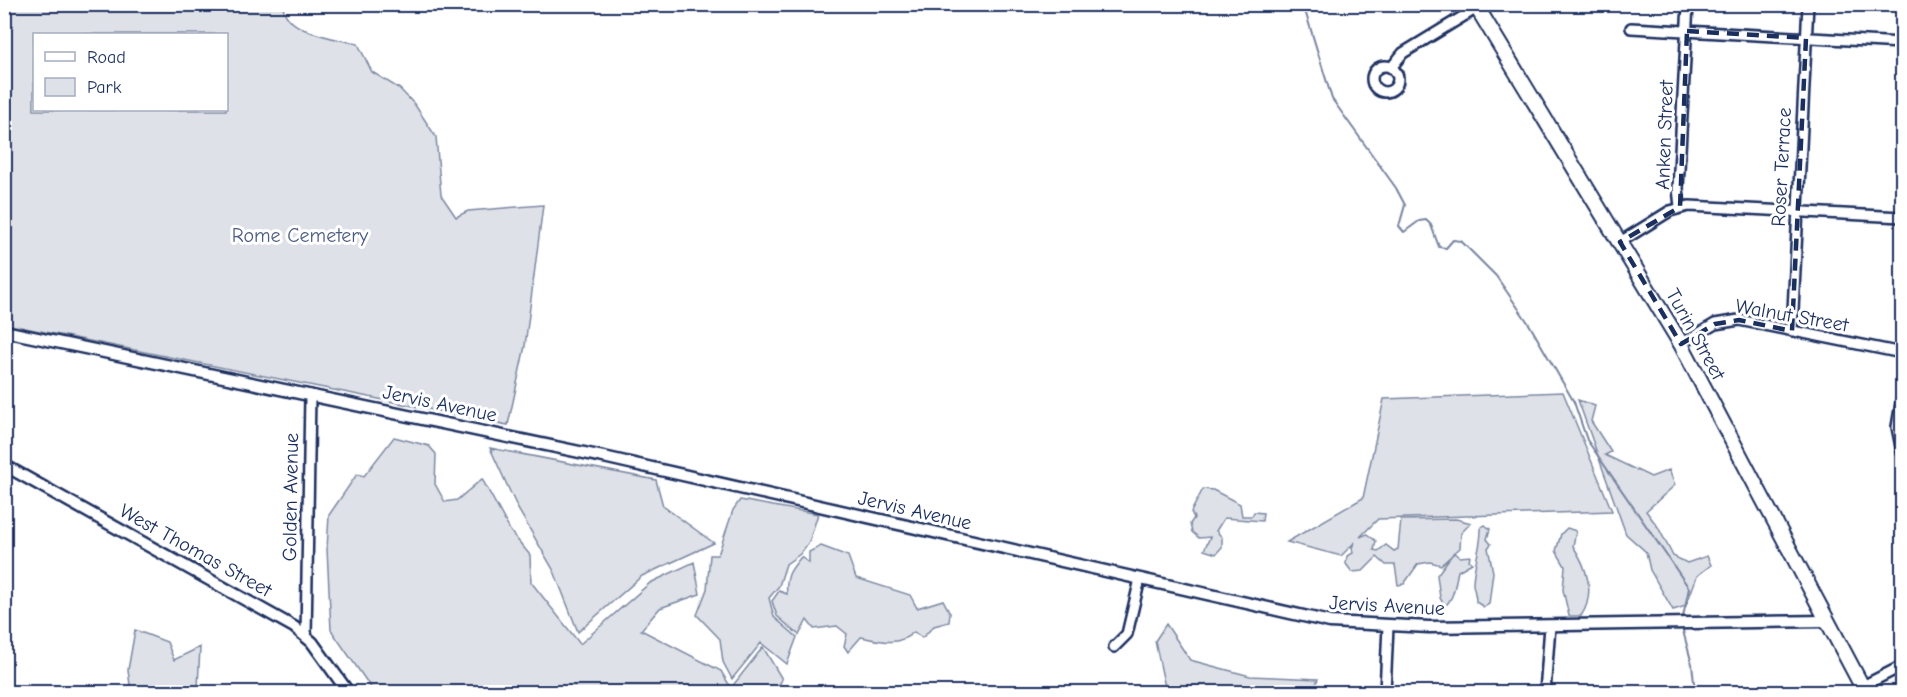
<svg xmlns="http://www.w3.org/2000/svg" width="1907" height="697" viewBox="0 0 1907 697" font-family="'Comic Neue',sans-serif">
	<rect width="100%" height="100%" fill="#fff"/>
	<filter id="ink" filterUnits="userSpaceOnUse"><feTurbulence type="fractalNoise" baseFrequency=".0167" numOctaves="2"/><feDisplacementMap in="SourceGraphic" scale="12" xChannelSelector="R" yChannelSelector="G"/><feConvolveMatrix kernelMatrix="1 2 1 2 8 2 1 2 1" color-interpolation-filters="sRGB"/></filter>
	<g filter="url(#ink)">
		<path fill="#eff0f4" d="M 1902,676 L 1902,692 L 1876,692 L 1875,690 Z"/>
		<path fill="#dee1e7" stroke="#7c88a2" stroke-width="1.5" fill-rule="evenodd" d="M 5,4 L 283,5 C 284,33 336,38 358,44 L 372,72 L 400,89 L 415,105 L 436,137 L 441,195 L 456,217 L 468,211 L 543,205 L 525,346 L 508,425 L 5,324 ZM 226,34 L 226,110 L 34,110 L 34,34 Z
			M 1563,392 L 1612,511 L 1378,519 L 1360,537 L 1367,534 L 1376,541 L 1374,550 L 1378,551 L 1386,545 L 1394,551 L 1398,549 L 1401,520 L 1456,519 L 1471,523 L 1461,533 L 1460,548 L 1441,565 L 1430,562 L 1418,564 L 1404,584 L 1398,585 L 1395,565 L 1386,565 L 1377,557 L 1363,571 L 1352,572 L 1346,564 L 1347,556 L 1353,553 L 1352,547 L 1355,542 L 1341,556 L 1287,542 L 1363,498 L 1384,399 Z
			M 1578,400 L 1595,406 L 1591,421 L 1611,452 L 1605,455 L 1651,477 L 1669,470 L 1675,485 L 1646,511 L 1658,527 L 1673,556 L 1687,563 L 1707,556 L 1711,565 L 1697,576 L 1686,606 L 1673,610 L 1650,570 L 1646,552 L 1626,534 Z
			M 394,437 L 429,446 L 436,454 L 435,484 L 445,502 L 457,500 L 482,479 L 511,532 L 530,555 L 531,582 L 580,644 L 650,583 L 694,562 L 700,594 L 660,608 L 641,630 L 721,671 L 731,688 L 763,647 L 782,679 L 776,692 L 374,692 L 331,630 L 327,549 L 329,515 L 357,474 L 364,476 Z
			M 490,448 L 656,480 L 663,506 L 714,543 L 642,576 L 578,632 L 554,571 L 518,509 Z
			M 1203,489 L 1213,490 L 1240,504 L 1242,516 L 1252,516 L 1254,512 L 1263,513 L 1262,521 L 1224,518 L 1216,531 L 1222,537 L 1222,547 L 1216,554 L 1204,550 L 1210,537 L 1199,538 L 1192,532 L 1190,524 L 1194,518 L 1191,512 Z
			M 740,500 L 818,514 L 809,542 L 800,554 L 786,564 L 779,586 L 769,598 L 774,617 L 797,637 L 787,664 L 761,643 L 732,679 L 723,662 L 720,639 L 697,615 L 707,589 L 710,555 L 718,555 L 733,510 Z
			M 1485,525 L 1490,529 L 1487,539 L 1491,544 L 1488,548 L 1493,572 L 1489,604 L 1484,607 L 1476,602 C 1476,594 1474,591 1473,584 C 1473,565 1482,546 1481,527 Z
			M 1567,528 L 1576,531 L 1573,546 C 1587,567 1596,594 1581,616 L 1569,616 L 1563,590 L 1565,566 L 1556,551 L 1561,534 Z
			M 821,546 L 848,556 L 856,578 L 910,595 L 917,608 L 943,600 L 950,613 L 949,622 L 934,626 L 922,638 L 914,632 C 897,647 881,641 861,637 L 848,652 L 844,646 L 847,634 L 837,626 L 814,629 L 807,620 L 799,635 L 777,616 L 772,601 L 779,591 L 787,594 C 785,577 790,570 801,557 L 809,563 L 809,552 Z
			M 1454,552 L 1460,557 L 1470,556 L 1469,560 L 1472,563 L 1458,571 C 1455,583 1455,597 1445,606 L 1440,598 L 1437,575 Z
			M 1166,624 L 1190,660 L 1250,676 L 1318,679 L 1313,692 L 1166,692 L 1155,641 Z
			M 135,630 L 167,642 L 174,660 L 200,647 L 198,687 L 192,692 L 131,692 L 128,670 Z"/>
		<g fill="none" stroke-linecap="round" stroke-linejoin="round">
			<path stroke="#77839f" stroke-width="2" d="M 1303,4 L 1332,99 L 1396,188 L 1405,205 L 1399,226 L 1404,232 L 1419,221 L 1426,220 L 1431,225 L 1439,247 L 1446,248 L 1453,240 L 1461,241 L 1496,276 L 1529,324 L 1574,402 L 1587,440 L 1689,588 L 1683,617
				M 1683,631 L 1692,664 L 1695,692"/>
			<defs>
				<path id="minor" d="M 1631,28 L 1902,43
					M1372 79a13 13 0 1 1 26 0a13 13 0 1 1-26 0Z
					M 1391,68 L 1403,53 L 1477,8
					M 1680,207 L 1678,188 L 1688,4
					M 1620,242 L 1670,211 L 1689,206 L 1902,217
					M 1792,331 L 1808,4
					M 1681,344 L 1715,324 L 1739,320 L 1902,353
					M 1902,397 L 1897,427 L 1902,452
					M 306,637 L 310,395
					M 1114,647 L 1127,634 L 1140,579
					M 1861,687 L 1902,666
					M 1385,692 L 1388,626
					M 1545,692 L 1550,626"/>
				<path id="tertiary" d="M 4,331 L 608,458 L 1330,622 L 1429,627 L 1827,621
					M 4,465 L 294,627 L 312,642 L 348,692"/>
				<path id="primary" d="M 1475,4 L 1681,344 L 1865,692"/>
			</defs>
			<use href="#minor" stroke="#1b2f5e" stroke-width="14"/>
			<use href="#tertiary" stroke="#1b2f5e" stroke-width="15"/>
			<use href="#primary" stroke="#1b2f5e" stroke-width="18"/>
			<use href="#minor" stroke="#fff" stroke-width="9"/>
			<use href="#tertiary" stroke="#fff" stroke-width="10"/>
			<use href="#primary" stroke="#fff" stroke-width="14"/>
		</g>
	</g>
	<path fill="none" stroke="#1b2f5e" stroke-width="4.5" stroke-dasharray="12 8" stroke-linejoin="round" d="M 1687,31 L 1806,38 L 1792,331 L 1739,320 L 1715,324 L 1681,344 L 1620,242 L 1680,207 Z"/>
	<g text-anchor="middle" stroke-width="6" stroke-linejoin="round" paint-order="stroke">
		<g font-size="20" fill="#1b2f5e" stroke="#fff">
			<text transform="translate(1664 135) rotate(-88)" y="7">Anken Street</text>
			<text transform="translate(1781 167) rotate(-87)" y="7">Roser Terrace</text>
			<text transform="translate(1792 315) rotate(10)" y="7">Walnut Street</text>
			<text transform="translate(1696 334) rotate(61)" y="7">Turin Street</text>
			<text transform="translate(440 403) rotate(12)" y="7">Jervis Avenue</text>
			<text transform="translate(290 497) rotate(-89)" y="7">Golden Avenue</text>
			<text transform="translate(915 510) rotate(13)" y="7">Jervis Avenue</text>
			<text transform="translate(196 550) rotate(29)" y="7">West Thomas Street</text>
			<text transform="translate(1387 605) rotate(3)" y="7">Jervis Avenue</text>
		</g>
		<g font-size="20" fill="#4c5c80" stroke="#fff">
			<text x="300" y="242">Rome Cemetery</text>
		</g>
	</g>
	<rect width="1907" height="697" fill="none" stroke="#fff" stroke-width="24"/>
	<rect x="12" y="12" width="1883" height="673" fill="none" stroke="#1b2f5e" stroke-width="2" filter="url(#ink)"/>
	<rect x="33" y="33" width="195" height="78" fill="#ffffff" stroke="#a4acbf" stroke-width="1.5"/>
	<rect x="45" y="52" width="30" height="9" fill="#ffffff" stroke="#a4acbf" stroke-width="1.5"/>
	<text x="87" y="63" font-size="18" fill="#1b2f5e">Road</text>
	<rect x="45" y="78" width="30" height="18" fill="#dee1e7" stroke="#a4acbf" stroke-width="1.5"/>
	<text x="87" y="93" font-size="18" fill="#1b2f5e">Park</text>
</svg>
